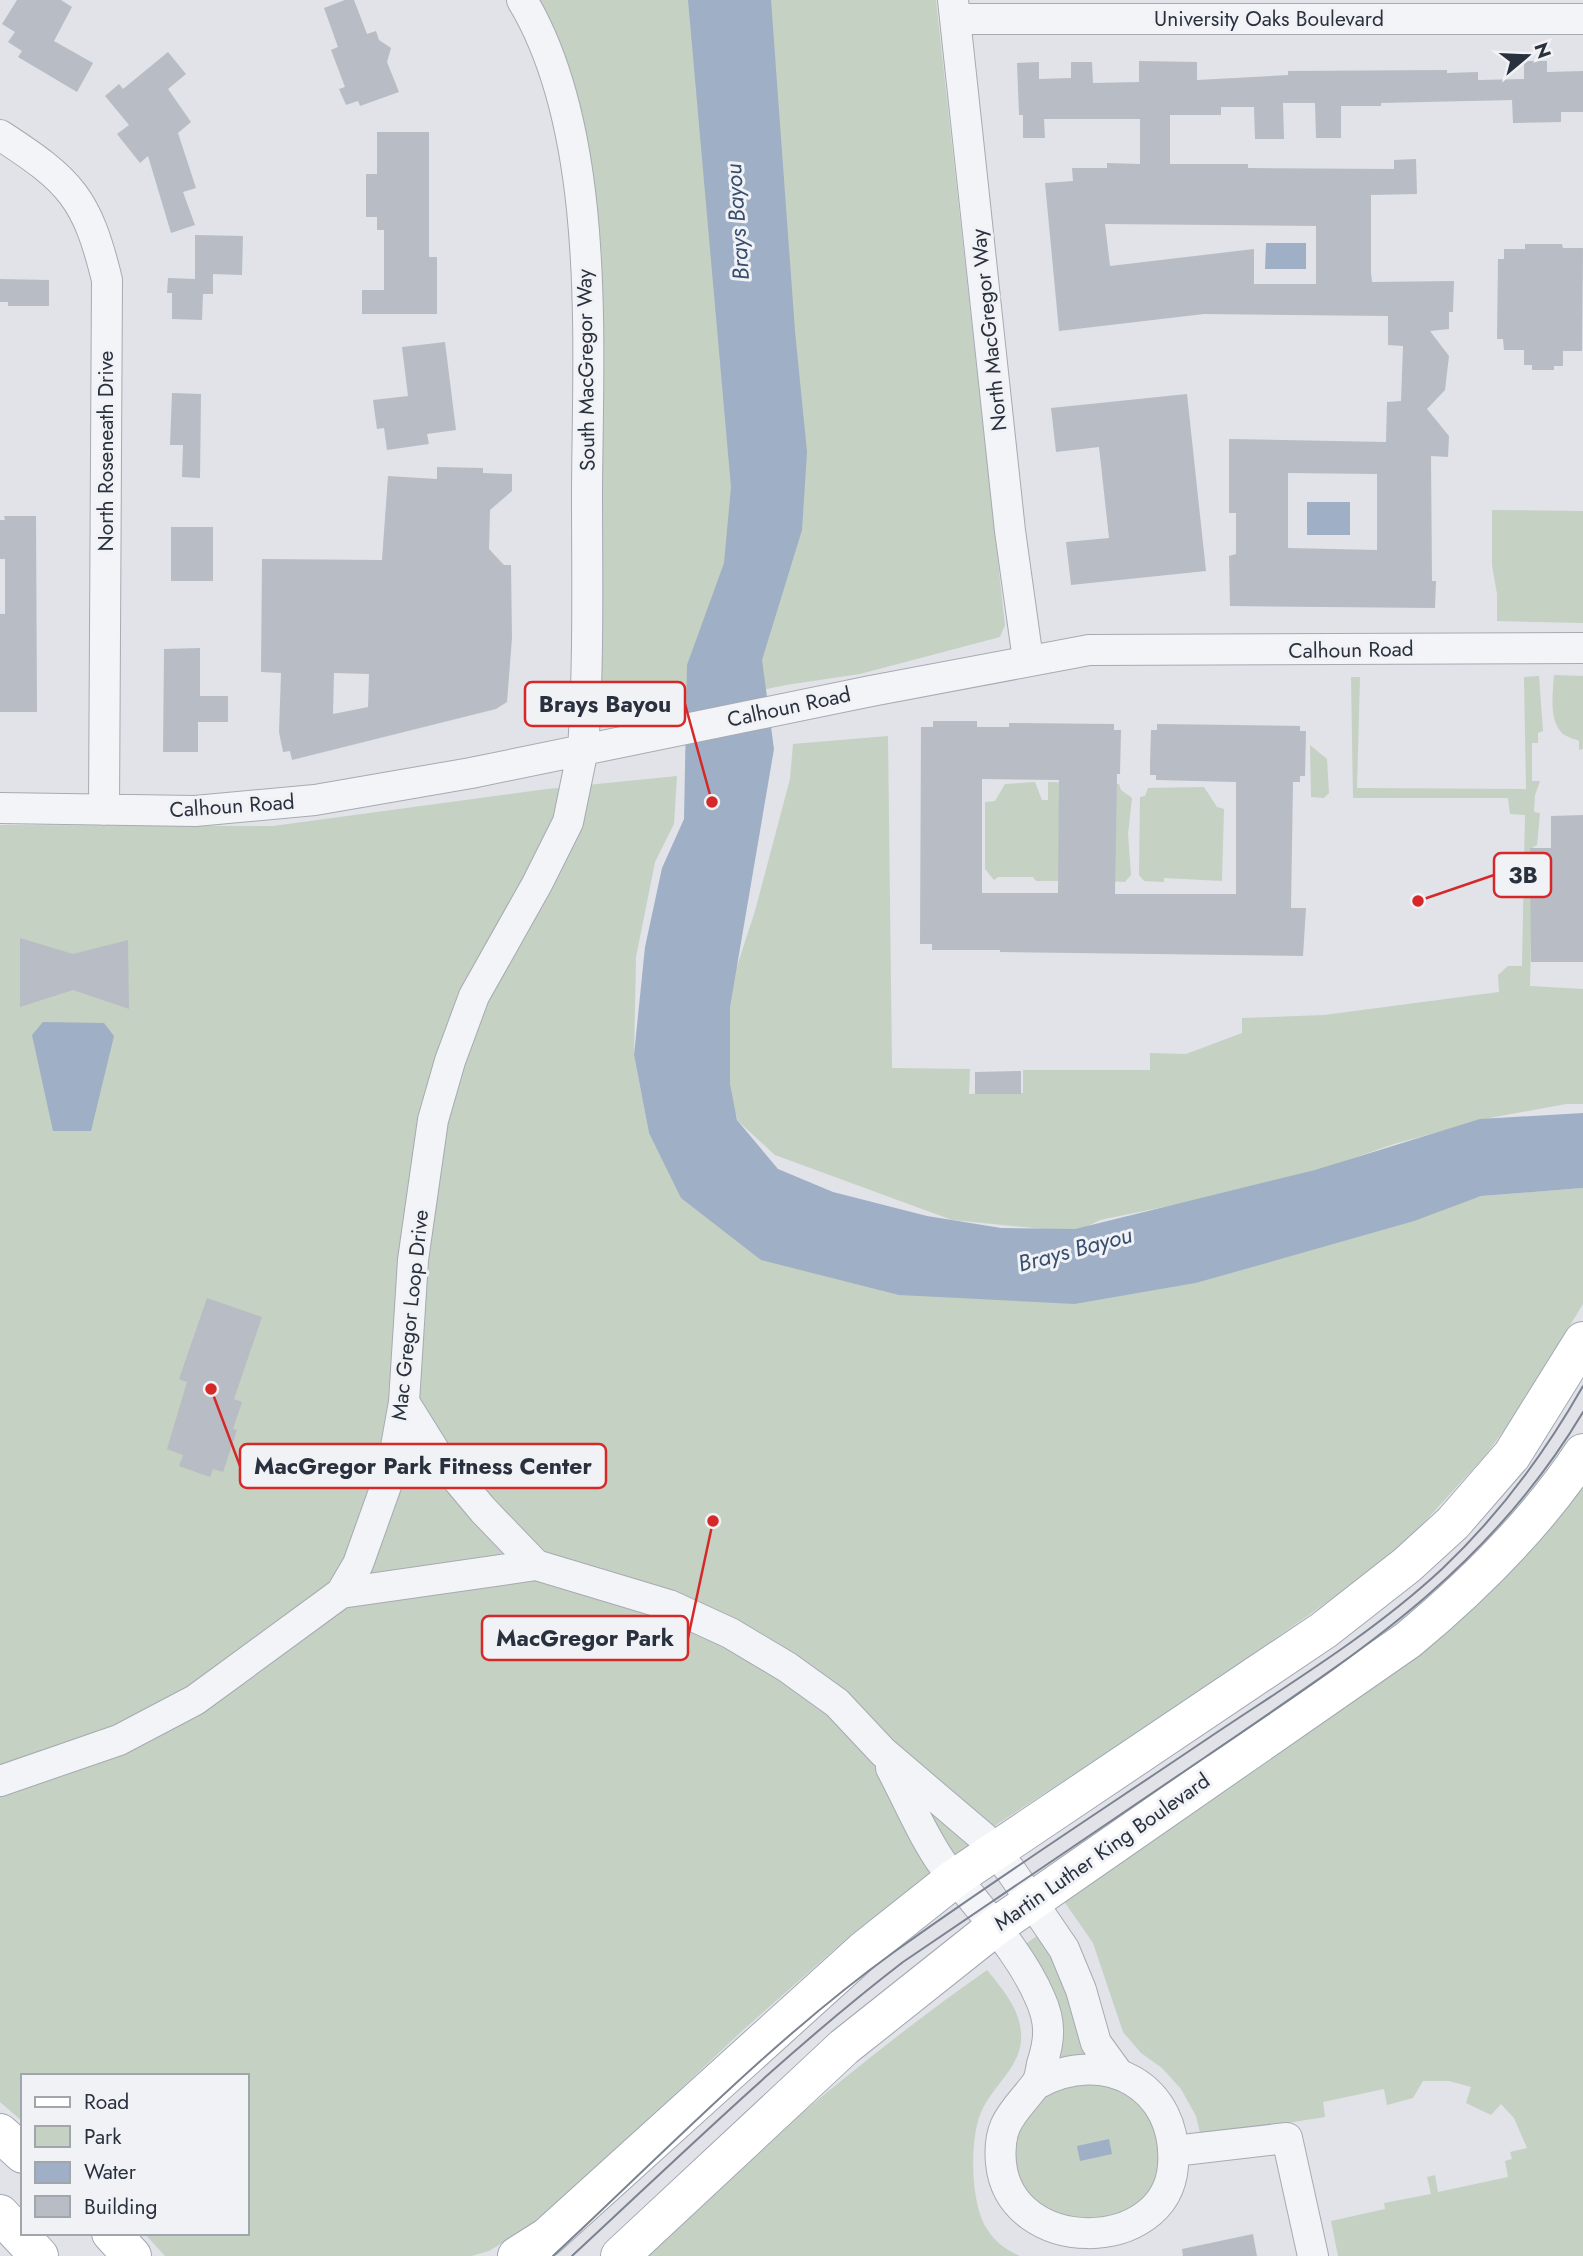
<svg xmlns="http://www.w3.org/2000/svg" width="1583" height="2256" viewBox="0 0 1583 2256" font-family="Jost,sans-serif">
	<rect width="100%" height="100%" fill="#e1e3e8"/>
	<path fill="#c5d1c2" d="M 536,0 L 936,0 L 1005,625 L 1000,637 L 860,674 L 786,685 L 626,719 L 602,698 L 602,258 L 590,155 L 562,55 Z
		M 1492,510 L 1583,511 L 1583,623 L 1497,621 L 1497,594 L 1492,565 Z
		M 1554,675 L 1583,676 L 1583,749 L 1579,750 L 1579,741 C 1576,739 1572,739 1569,737 C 1547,729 1553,693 1554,675 Z
		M 1539,676 L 1543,731 L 1538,733 L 1538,743 L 1532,743 L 1532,781 L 1540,781 L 1535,795 L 1534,812 L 1540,813 L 1537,845 L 1533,847 L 1530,986 L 1583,989 L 1583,1104 L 1566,1104 L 1495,1117 L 1394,1144 L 1281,1183 L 1100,1220 L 1076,1232 L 952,1220 L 775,1155 L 738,1121 L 721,1064 L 726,1000 L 755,911 L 790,779 L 793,744 L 888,736 L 892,1068 L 970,1069 L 969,1094 L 1023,1093 L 1023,1070 L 1150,1070 L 1150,1053 L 1186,1054 L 1242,1033 L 1242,1018 L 1324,1015 L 1499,992 L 1498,975 L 1508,966 L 1522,966 L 1525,815 L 1510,814 L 1508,798 L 1353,798 L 1351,677 L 1360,677 L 1357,788 L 1526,789 L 1524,677 Z
		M 1310,745 L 1327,759 L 1329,793 L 1324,798 L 1311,797 Z
		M 677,776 L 674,824 L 655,862 L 636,957 L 634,1055 L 649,1133 L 1075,1304 L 1196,1283 L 1481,1196 L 1583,1188 L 1583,1304 L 1518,1411 L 1485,1456 L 1406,1542 L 1357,1581 L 1195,1695 L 999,1823 L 918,1883 L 852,1934 L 742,2031 L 545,2217 L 489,2251 L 471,2256 L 165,2256 L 144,2233 L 247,2233 L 247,2076 L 23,2076 L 23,2122 L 0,2102 L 0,825 L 273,826 L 547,789 Z
		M 1035,782 L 1042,800 L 1048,800 L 1048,782 L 1074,783 L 1058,881 L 1036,881 L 1033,877 L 998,877 L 994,880 L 985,869 L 985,802 L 995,801 L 1005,784 Z
		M 1100,783 L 1119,784 L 1121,790 L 1132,798 L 1128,834 L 1131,875 L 1125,882 L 1102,881 Z
		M 1204,787 L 1217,807 L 1224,809 L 1222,881 L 1164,878 L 1164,882 L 1144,881 L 1139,875 L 1140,797 L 1145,796 L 1148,788 Z
		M 1583,1473 L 1583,2256 L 1338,2256 L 1331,2221 L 1385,2209 L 1384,2203 L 1431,2194 L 1427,2177 L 1435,2175 L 1438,2192 L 1508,2177 L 1505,2161 L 1512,2159 L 1510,2152 L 1527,2148 L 1514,2118 L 1501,2104 L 1491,2115 L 1466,2103 L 1471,2087 L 1449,2081 L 1423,2081 L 1413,2098 L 1387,2105 L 1384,2089 L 1323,2102 L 1325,2117 L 1201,2137 L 1196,2116 L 1181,2089 L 1162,2068 L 1141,2053 L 1123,2032 L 1093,1943 L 1061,1897 L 1132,1842 Z
		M 1041,1933 L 1054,1954 L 1090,2054 L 1064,2063 L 1058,2058 L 1023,1946 Z
		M 987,1970 C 1004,1991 1023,2012 1021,2041 C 1019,2068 993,2086 982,2110 C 969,2137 970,2203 987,2229 C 995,2242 1006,2250 1020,2256 L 636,2256 C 750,2156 863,2057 987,1970 Z
		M 1113,2082 L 1154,2114 L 1165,2164 L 1145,2209 L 1078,2234 L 1019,2192 L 1011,2142 L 1020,2117 L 1060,2083 Z"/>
	<path fill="#9fafc5" d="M 688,0 L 771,0 L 795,331 L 807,452 L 802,530 L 762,660 L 774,749 L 730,1007 L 730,1084 L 737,1120 L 778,1169 L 833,1192 L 927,1216 L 1001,1228 L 1075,1229 L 1315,1170 L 1480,1119 L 1583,1113 L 1583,1188 L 1481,1196 L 1414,1221 L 1196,1283 L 1075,1304 L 899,1295 L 761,1260 L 681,1198 L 649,1133 L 634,1055 L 645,947 L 662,868 L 684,819 L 687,665 L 724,563 L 731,487 Z
		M 1266,243 L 1306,243 L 1306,269 L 1265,269 Z
		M 1307,502 L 1350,502 L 1350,535 L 1307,535 Z
		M 43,1022 L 104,1023 L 114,1036 L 91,1131 L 53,1131 L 32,1035 Z
		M 1109,2139 L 1112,2154 L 1080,2161 L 1077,2146 Z"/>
	<path fill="#b8bcc5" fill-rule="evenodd" d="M 17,0 L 61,0 L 72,7 L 54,41 L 93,63 L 77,92 L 18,57 L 22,51 L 8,42 L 15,32 L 2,24 Z
		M 345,0 L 354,0 L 367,34 L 376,31 L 379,40 L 391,48 L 387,62 L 399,92 L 360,106 L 358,101 L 346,105 L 339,89 L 345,87 L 331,50 L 338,47 L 324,8 Z
		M 168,52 L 186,74 L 168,89 L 191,122 L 178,133 L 196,188 L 183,192 L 195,225 L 171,233 L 148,156 L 140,163 L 117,134 L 129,125 L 105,96 L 119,84 L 123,89 Z
		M 1139,61 L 1197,62 L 1197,80 L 1288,75 L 1288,71 L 1447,70 L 1447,73 L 1478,72 L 1478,80 L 1524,79 L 1524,61 L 1547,61 L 1547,72 L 1583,71 L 1583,112 L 1561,112 L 1561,122 L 1513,123 L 1512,100 L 1381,103 L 1381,106 L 1341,106 L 1341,138 L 1316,138 L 1315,103 L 1283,103 L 1284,139 L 1255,139 L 1254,107 L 1221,107 L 1221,115 L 1170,115 L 1170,164 L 1248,164 L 1248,168 L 1394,169 L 1394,160 L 1416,159 L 1417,194 L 1371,195 L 1371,273 L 1372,282 L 1454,281 L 1453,312 L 1449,312 L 1449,329 L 1430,331 L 1449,356 L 1445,390 L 1427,409 L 1449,436 L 1448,457 L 1431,456 L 1432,581 L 1436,581 L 1435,608 L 1230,606 L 1229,556 L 1236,554 L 1236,513 L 1229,513 L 1229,439 L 1386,442 L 1387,402 L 1401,401 L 1403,346 L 1388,345 L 1388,316 L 1204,314 L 1059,331 L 1045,183 L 1073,181 L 1072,168 L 1107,168 L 1107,163 L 1140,164 L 1140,119 L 1044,119 L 1045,138 L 1023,138 L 1023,115 L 1019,115 L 1017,63 L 1039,62 L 1039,79 L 1071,78 L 1071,62 L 1092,62 L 1093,83 L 1139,82 ZM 1105,224 L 1316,226 L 1316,284 L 1254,284 L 1254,249 L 1110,266 ZM 1288,473 L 1377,474 L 1377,550 L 1288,548 Z
		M 377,132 L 429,132 L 429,257 L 437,257 L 437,314 L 362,314 L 362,290 L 384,290 L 384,230 L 377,230 L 377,217 L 366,217 L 366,174 L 377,174 Z
		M 195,235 L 243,236 L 242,275 L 213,274 L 213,294 L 203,294 L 202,320 L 172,319 L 172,293 L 167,293 L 168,278 L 195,279 Z
		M 1525,244 L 1562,244 L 1563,248 L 1583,248 L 1582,351 L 1563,351 L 1563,366 L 1554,366 L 1554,370 L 1532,370 L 1532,365 L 1524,365 L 1524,350 L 1504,350 L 1503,339 L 1497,339 L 1498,259 L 1504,259 L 1504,249 L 1525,249 Z
		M 0,279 L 49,280 L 49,306 L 8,306 L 8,302 L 0,302 Z
		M 445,342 L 456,430 L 427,434 L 429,444 L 387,450 L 384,428 L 377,429 L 373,400 L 408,396 L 402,347 Z
		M 172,393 L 201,394 L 200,478 L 182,477 L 183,445 L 170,445 Z
		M 1187,394 L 1206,571 L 1071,585 L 1066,542 L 1109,538 L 1099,447 L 1056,452 L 1051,408 Z
		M 437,467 L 483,468 L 483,473 L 512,474 L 512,491 L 490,510 L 489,549 L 504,565 L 511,565 L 512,638 L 507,702 L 496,709 L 292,760 L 290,751 L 283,752 L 279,732 L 281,673 L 261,672 L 262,559 L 382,560 L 388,476 L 437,479 ZM 334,673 L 369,674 L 368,707 L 333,714 Z
		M 4,516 L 36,516 L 37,712 L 0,712 L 0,614 L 5,614 L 5,559 L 0,559 L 0,520 L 5,520 Z
		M 171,527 L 213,527 L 213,581 L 171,581 Z
		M 200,648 L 200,696 L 228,696 L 228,722 L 198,722 L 198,752 L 163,752 L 164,649 Z
		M 933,721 L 977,721 L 977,727 L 1009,727 L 1009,723 L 1114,724 L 1114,730 L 1121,730 L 1120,774 L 1117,774 L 1115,894 L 1236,894 L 1236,782 L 1156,780 L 1156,775 L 1150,775 L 1150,765 L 1151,730 L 1157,730 L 1157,724 L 1300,726 L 1300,731 L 1306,731 L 1305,776 L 1300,776 L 1300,782 L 1293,782 L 1291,908 L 1306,908 L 1303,956 L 1000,952 L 1000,950 L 932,950 L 932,944 L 920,944 L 921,727 L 933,727 ZM 982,779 L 1059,780 L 1058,893 L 982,893 Z
		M 1583,815 L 1583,962 L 1531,962 L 1530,848 L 1551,848 L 1551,816 Z
		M 20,938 L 73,954 L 128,940 L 129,1009 L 73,990 L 20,1007 Z
		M 1021,1071 L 1021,1094 L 975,1094 L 975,1072 Z
		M 207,1298 L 262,1317 L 234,1399 L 242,1402 L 233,1429 L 237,1430 L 223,1472 L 213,1469 L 210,1477 L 179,1466 L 183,1455 L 167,1449 L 187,1382 L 179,1379 Z
		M 1253,2234 L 1257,2256 L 1183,2256 L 1182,2249 Z"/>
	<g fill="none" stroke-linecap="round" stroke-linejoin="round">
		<defs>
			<path id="minor" d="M 953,0 L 1010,531 L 1028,660
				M 956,19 L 1583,19
				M 0,135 C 71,181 87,198 107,280 L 104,810
				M 0,808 L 195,811 L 315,800 L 471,773 L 871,691 L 1089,650 L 1583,648
				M 404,1402 L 437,1455 L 483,1510 L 536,1565 L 669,1605 L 730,1633 L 787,1667 L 837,1703 L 883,1752 L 984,1838 L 1011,1871 L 1064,1949 L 1081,1990 L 1096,2043 L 1117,2072
				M 341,1593 L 536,1565
				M 891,1768 C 908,1800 923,1837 944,1866 C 952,1877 963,1887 972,1898 C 997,1929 1024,1961 1040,1998 C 1051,2022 1050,2040 1042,2064 C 1041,2070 1039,2080 1036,2084 C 1015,2112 997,2122 1001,2163 C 1010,2256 1166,2256 1173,2166 C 1179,2086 1104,2046 1037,2084
				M 0,1781 L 119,1740 L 195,1700 L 341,1593 L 358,1564 L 392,1469 L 404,1402 L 413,1260 L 433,1120 L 450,1061 L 474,996 L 537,884 L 568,822 L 583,749 C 589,663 587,576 587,489 C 588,340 601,131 522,0
				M 1174,2151 L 1287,2138 L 1313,2256"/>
			<path id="major" d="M 0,2133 L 23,2154
				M 0,2214 L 39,2256
				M 111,2233 L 132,2256
				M 517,2256 L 547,2237 L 863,1951 L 955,1878 L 1324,1630 L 1407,1565 L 1453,1523 L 1512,1455 L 1583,1341
				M 620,2256 L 844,2047 L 995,1927 L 1408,1640 C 1473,1586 1536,1524 1583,1453"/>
		</defs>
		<use href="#minor" stroke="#a6aab2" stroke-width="32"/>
		<use href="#major" stroke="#a1a7b3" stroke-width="40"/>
		<use href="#minor" stroke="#f3f4f7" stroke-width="30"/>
		<use href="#major" stroke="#fff" stroke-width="38"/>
		<path stroke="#7b8290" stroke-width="2" d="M 553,2256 C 664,2153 771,2041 894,1952 C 997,1878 1105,1808 1210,1737 C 1289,1684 1372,1634 1442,1569 C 1498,1516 1545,1453 1583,1386
			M 572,2256 C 680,2156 786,2052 903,1962 C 1003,1894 1104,1826 1204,1758 C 1355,1655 1487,1573 1583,1412"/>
	</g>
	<g text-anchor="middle" stroke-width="6" stroke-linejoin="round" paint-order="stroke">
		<g font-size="21" fill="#2a313e" stroke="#f0f2f6">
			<text x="1269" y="26">University Oaks Boulevard</text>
			<text transform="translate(989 330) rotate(-96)" y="7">North MacGregor Way</text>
			<text transform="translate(586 370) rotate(-91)" y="7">South MacGregor Way</text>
			<text transform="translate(106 451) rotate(-90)" y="7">North Roseneath Drive</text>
			<text transform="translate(1351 650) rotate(-1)" y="7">Calhoun Road</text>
			<text transform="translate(789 707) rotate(-12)" y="7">Calhoun Road</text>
			<text transform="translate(232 806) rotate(-4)" y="7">Calhoun Road</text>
			<text transform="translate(410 1315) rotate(-84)" y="7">Mac Gregor Loop Drive</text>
			<text transform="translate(1102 1852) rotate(-35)" y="7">Martin Luther King Boulevard</text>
		</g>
		<g font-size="23" font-style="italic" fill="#384e6f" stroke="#f0f2f6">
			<text transform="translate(737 222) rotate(-94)" y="8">Brays Bayou</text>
			<text transform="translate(1075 1249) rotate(-15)" y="8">Brays Bayou</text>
		</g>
	</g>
	<path fill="none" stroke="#d62828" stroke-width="2.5" d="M712 802L685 704M1418 901L1494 875M211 1389L240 1466M713 1521L688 1638"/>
	<g fill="#d62828" stroke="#f0f2f6" stroke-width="2.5">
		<circle cx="712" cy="802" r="7"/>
		<circle cx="1418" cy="901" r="7"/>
		<circle cx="211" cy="1389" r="7"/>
		<circle cx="713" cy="1521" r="7"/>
	</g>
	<g fill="#f0f2f6" stroke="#d62828" stroke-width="2.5">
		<rect x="525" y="682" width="160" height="44" rx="7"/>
		<rect x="1494" y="853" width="57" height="44" rx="7"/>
		<rect x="240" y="1444" width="366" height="44" rx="7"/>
		<rect x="482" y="1616" width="206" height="44" rx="7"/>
	</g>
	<g font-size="23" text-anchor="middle" font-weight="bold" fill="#2a313e">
		<text x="605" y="712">Brays Bayou</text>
		<text x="1523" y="883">3B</text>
		<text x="423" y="1474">MacGregor Park Fitness Center</text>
		<text x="585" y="1646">MacGregor Park</text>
	</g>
	<rect x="21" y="2074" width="228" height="161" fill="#f0f2f6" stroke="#a1a5ac" stroke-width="2"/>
	<rect x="35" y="2097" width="35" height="10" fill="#ffffff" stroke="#a1a5ac" stroke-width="2"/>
	<text x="84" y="2109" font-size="21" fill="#2a313e">Road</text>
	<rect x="35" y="2126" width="35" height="21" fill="#c5d1c2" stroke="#a1a5ac" stroke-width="2"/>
	<text x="84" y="2144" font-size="21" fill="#2a313e">Park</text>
	<rect x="35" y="2162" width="35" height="21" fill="#9fafc5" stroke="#a1a5ac" stroke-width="2"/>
	<text x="84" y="2179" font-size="21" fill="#2a313e">Water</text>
	<rect x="35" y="2196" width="35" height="21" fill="#b8bcc5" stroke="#a1a5ac" stroke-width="2"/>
	<text x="84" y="2214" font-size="21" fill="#2a313e">Building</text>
	<g transform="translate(1527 56) rotate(71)" stroke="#f0f2f6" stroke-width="5" paint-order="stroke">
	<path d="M0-5L12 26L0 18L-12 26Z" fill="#2a313e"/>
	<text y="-10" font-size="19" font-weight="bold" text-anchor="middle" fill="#2a313e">N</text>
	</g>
</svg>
